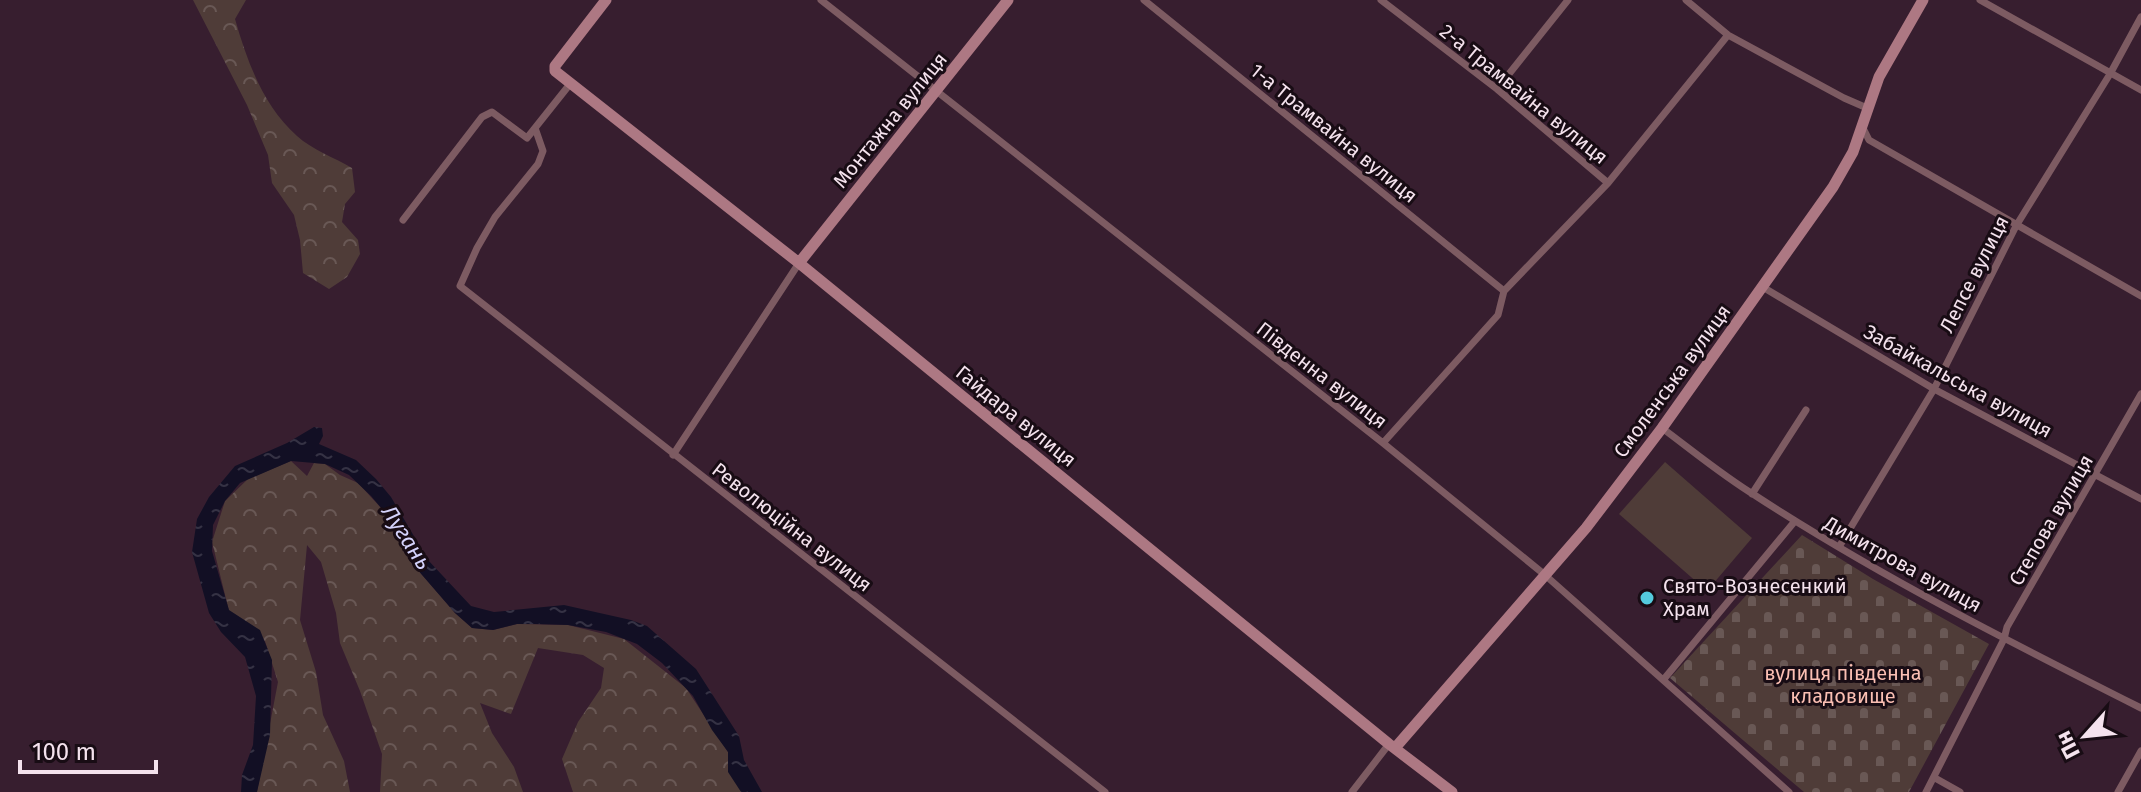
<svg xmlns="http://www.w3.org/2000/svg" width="2141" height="792" viewBox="0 0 2141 792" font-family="'Fira Sans',sans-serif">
	<defs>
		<pattern id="forest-crowns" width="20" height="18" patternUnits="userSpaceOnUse" patternTransform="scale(2)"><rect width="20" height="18" fill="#4f3c38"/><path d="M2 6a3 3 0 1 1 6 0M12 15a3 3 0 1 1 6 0" fill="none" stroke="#695855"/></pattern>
		<pattern id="cemetery-stones" width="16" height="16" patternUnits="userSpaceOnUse" patternTransform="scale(2)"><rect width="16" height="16" fill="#4f3c38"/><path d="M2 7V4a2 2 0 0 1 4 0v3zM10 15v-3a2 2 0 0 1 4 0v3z" fill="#695855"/></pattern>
		<pattern id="water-ripples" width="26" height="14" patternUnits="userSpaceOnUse" patternTransform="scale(2)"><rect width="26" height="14" fill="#120f24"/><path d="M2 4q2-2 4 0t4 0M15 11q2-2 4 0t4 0" fill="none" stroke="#353244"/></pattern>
	</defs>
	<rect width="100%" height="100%" fill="#371e2f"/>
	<path fill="#4f3c38" d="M 1665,462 L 1752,538 L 1707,591 L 1619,514 Z"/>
	<path fill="url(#forest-crowns)" d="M 193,0 L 246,0 L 235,19 C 247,61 263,106 297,136 C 311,149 335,158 352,168 L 355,192 L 345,204 L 342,222 L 358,240 L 360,254 L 347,277 L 329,289 L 303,273 L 300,240 L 294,215 L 272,183 L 268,155 L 247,105 Z
		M 291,461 L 307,476 L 314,463 L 325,464 L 340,475 L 358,483 L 382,509 L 410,561 L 455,613 L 472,628 L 493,630 L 517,624 L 568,625 L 624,639 L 686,688 L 728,752 L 741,792 L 573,792 L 562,759 L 578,722 L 601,688 L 604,668 L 583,655 L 538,648 L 511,714 L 480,703 L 492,733 L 514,767 L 523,792 L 380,792 L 382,754 L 360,691 L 340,643 L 336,613 L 321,562 L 307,545 L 300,620 L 316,672 L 323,715 L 344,761 L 350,792 L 257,792 L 278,682 L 265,641 L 229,611 L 212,542 L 225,501 L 248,479 Z"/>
	<path fill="url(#cemetery-stones)" d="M 1802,535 L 1873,579 L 1989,644 L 1909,792 L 1804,792 L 1670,678 Z"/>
	<path fill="url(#water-ripples)" d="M 314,427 L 322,428 L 323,436 L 319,444 L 356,460 L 376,479 L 391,497 L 428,560 L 471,606 L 494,612 L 564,605 L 631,620 L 647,626 L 696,669 L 739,736 L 744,760 L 762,792 L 741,792 L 728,772 L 728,752 L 712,730 L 693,696 L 662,663 L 637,644 L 606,632 L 568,625 L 535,624 L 517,624 L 493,630 L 472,628 L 455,613 L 410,561 L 382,509 L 371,496 L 349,475 L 325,464 L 291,461 L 240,483 L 225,501 L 213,525 L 212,551 L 229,610 L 260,630 L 272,660 L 270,735 L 257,792 L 241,792 L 242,775 L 253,745 L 256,696 L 245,657 L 221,632 L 209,613 L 192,552 L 197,519 L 209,497 L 235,466 L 287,443 Z"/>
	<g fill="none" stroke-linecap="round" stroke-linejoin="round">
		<path stroke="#7d5b62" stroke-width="7" d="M 821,0 L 1383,443 L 1545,575 L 1789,792
			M 1144,0 L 1504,291
			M 1381,0 L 1497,89 L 1608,183
			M 1686,0 L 1728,35 L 1844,98 L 1867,108
			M 1980,0 L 2141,90
			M 1497,89 L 1568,0
			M 1862,126 L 1869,140 L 2141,296
			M 535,128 L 543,151 L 538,164 L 495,217 L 477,248 L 460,286 L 1105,792
			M 403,220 L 482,117 L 492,112 L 527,138 L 570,84
			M 1761,286 L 1934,389 L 2141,499
			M 1662,428 C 1693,451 1723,476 1756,496 C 1879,576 2010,642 2141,708
			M 1383,443 L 1498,315 L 1504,291 L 1608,183 L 1728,35
			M 673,455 L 799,263
			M 1752,494 L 1806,410
			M 1839,547 L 1934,389 L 2016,226 L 2110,74 L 2141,17
			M 1664,679 L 1795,521
			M 1935,778 L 1960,792
			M 1352,792 L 1389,744
			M 1926,792 L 2004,639 L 2007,627 L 2141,394
			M 2118,792 L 2141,751"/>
		<path stroke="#ad7883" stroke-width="11" d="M 606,0 L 555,66 L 555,71 L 799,263 L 1389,744 L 1452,792
			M 799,263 L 1008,0
			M 1395,748 L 1586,528 L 1662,428 L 1833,187 L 1853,152 L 1879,77 L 1923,0"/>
	</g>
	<circle fill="#54cadd" stroke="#180c14" stroke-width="3" cx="1647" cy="598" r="8"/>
	<g text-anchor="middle" stroke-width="6" stroke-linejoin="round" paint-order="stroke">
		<g font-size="20" fill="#f4e2ed" stroke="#180c14">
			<text transform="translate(1524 94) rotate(39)" y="7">2-а Трамвайна вулиця</text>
			<text transform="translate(890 120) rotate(-51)" y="7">Монтажна вулиця</text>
			<text transform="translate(1334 133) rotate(39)" y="7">1-а Трамвайна вулиця</text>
			<text transform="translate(1974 274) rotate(-63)" y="7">Лепсе вулиця</text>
			<text transform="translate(1322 375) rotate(38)" y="7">Південна вулиця</text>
			<text transform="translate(1672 381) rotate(-54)" y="7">Смоленська вулиця</text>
			<text transform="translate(1958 381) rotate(29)" y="7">Забайкальська вулиця</text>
			<text transform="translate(1016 416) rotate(39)" y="7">Гайдара вулиця</text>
			<text transform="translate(2051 520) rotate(-60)" y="7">Степова вулиця</text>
			<text transform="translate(792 527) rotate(38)" y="7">Революційна вулиця</text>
			<text transform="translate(1903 564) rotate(29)" y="7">Димитрова вулиця</text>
		</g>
		<g font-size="20" fill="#f4e2ed" stroke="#180c14" text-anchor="start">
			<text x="1663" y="593">Свято-Вознесенкий<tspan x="1663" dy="23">Храм</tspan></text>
		</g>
		<g font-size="20" fill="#fbbfb3" stroke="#180c14">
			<text x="1843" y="680">вулиця південна<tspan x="1843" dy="23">кладовище</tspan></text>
		</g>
		<g font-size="22" font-style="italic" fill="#d4d2fb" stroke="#180c14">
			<text transform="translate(407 537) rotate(57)" y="8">Лугань</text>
		</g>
	</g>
	<g transform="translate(2085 736) rotate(243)" stroke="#180c14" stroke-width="6" paint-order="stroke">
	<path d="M0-6L14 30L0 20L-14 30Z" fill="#f4e2ed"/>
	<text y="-12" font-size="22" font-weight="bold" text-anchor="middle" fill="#f4e2ed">Пн</text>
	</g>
	<path d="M20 760v12h136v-12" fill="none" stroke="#f4e2ed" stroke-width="4"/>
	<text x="32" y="760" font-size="24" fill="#f4e2ed" stroke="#180c14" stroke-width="6" paint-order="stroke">100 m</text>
</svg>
